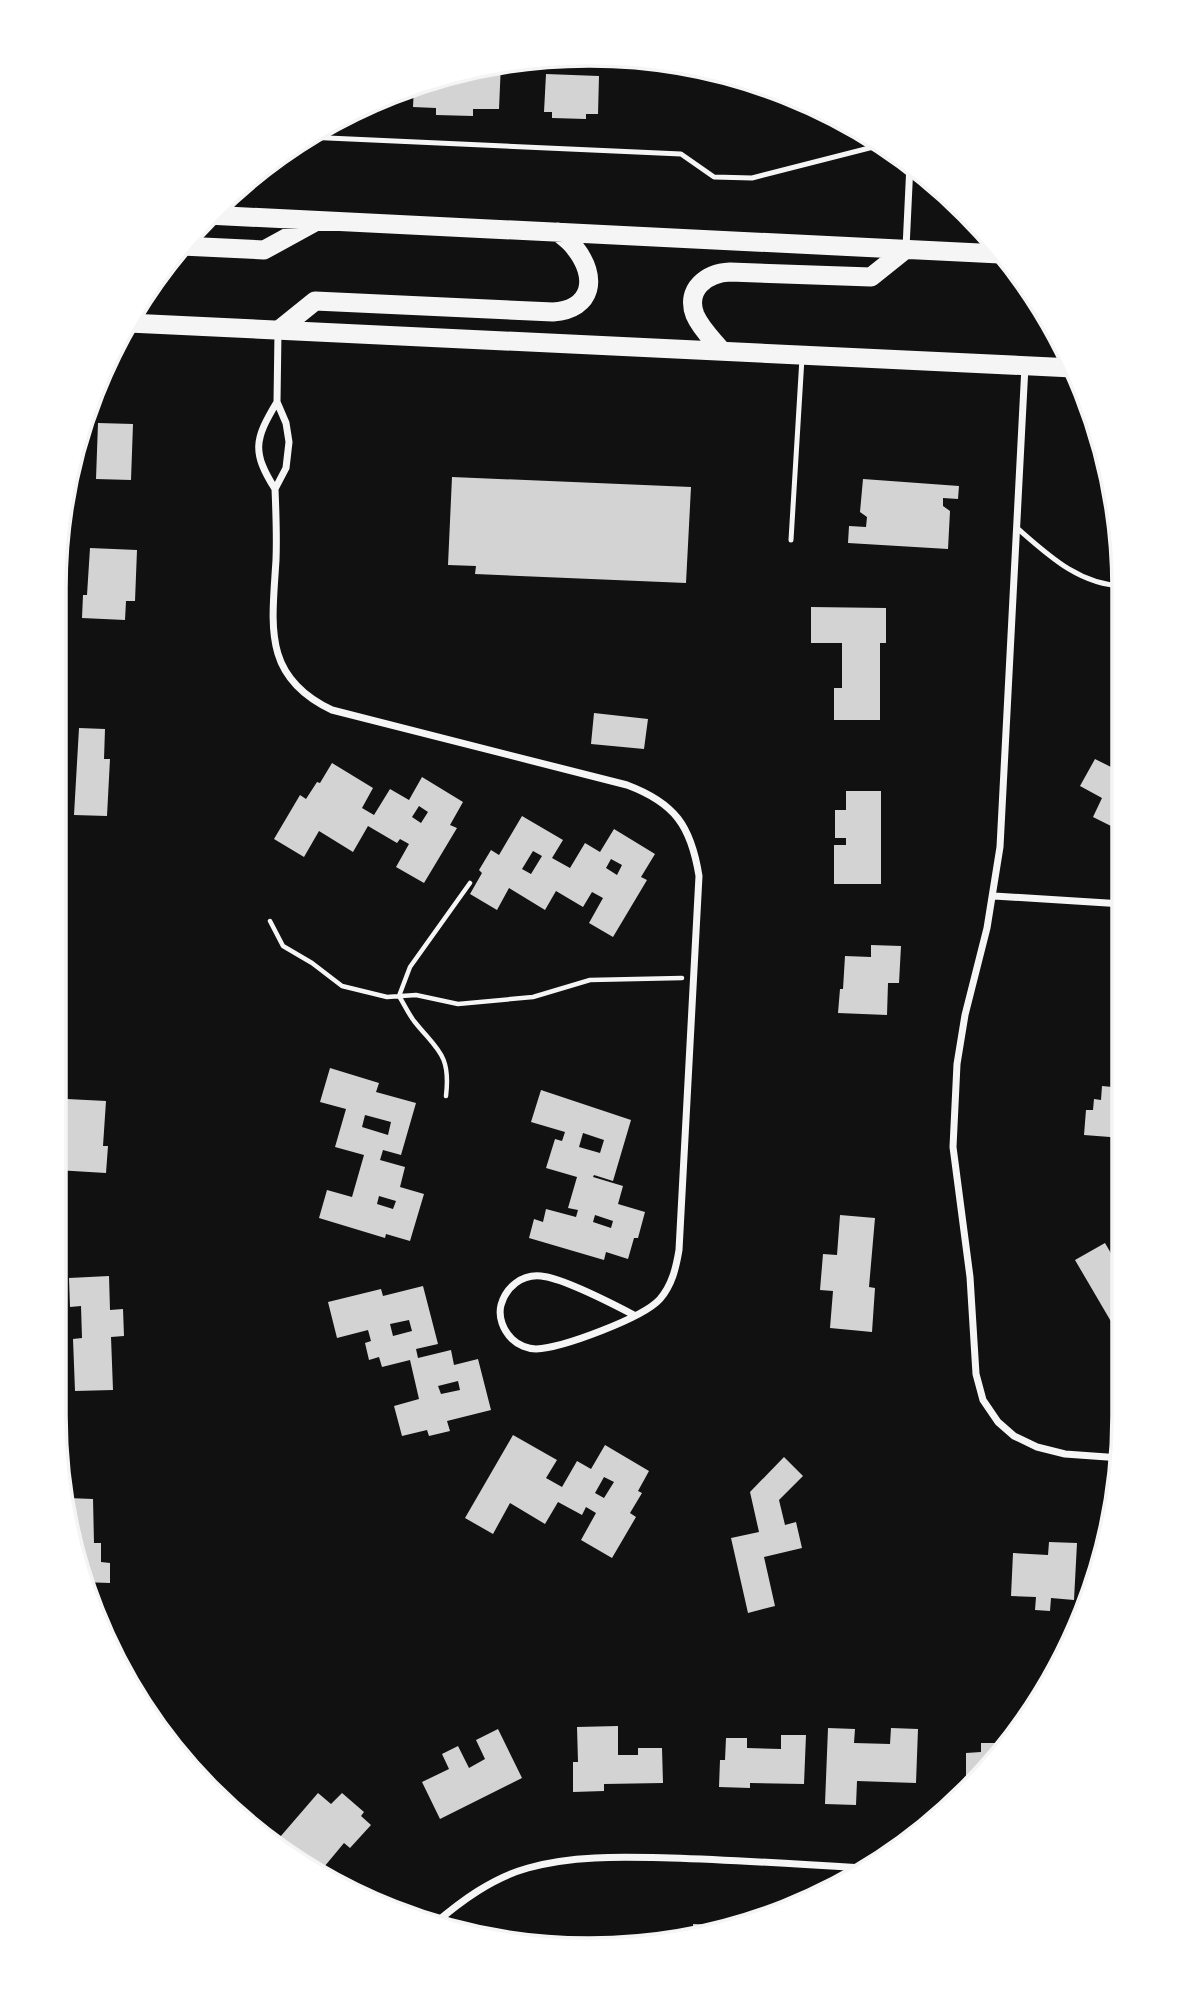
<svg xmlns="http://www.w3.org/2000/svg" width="1178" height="2005" viewBox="0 0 1178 2005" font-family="'PT Sans Narrow',sans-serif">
	<rect width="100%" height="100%" fill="#111"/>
	<path fill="#d3d3d3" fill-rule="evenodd" d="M 501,63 L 499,109 L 473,109 L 473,116 L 436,115 L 436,108 L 413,107 L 414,86 L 484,65 Z
		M 546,74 L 599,76 L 598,114 L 586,114 L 586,119 L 552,118 L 552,112 L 544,112 Z
		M 98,423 L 133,424 L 131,480 L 96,479 Z
		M 452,477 L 691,487 L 686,583 L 475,574 L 476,566 L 448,565 Z
		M 863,479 L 959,486 L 958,499 L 943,498 L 943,506 L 950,511 L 948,549 L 848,543 L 849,526 L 866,527 L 867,517 L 860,512 Z
		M 90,548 L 137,550 L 135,601 L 126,601 L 125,620 L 82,618 L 83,595 L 87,595 Z
		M 811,607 L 886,608 L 886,643 L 880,643 L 880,720 L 834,720 L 834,688 L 842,688 L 842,643 L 811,643 Z
		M 594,713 L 648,719 L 644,749 L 591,744 Z
		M 79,728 L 105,729 L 104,759 L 110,759 L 107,816 L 74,815 Z
		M 1095,759 L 1123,773 L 1123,832 L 1093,817 L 1102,798 L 1080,786 Z
		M 332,763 L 373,788 L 362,808 L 374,815 L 390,789 L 409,800 L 422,777 L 463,802 L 450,825 L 457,828 L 424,883 L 396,867 L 409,844 L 400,839 L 397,843 L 368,826 L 353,852 L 319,831 L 304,857 L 274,839 L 300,795 L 306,799 L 317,782 L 320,783 ZM 419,806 L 428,812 L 421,823 L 412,817 Z
		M 846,791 L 881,791 L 881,884 L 834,884 L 834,845 L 846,845 L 846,838 L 835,838 L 835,810 L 846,810 Z
		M 522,816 L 563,840 L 552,858 L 570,868 L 585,843 L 600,852 L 614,829 L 655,854 L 641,877 L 647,880 L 613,937 L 589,923 L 603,898 L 592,892 L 583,907 L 556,891 L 545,910 L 509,888 L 497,910 L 470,894 L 482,873 L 479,870 L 491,850 L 499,855 ZM 533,851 L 542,856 L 531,874 L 522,869 ZM 611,859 L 622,865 L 617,875 L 606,868 Z
		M 871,945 L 901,946 L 899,983 L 888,983 L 887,1015 L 838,1013 L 840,989 L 843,989 L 845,956 L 871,957 Z
		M 330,1068 L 379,1083 L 376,1092 L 416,1103 L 401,1155 L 383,1150 L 380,1160 L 405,1167 L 400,1187 L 424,1194 L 410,1241 L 386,1234 L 385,1238 L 319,1218 L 327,1190 L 352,1197 L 364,1155 L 335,1147 L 346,1109 L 320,1102 ZM 365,1115 L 391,1122 L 388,1135 L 362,1127 ZM 379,1196 L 396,1201 L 393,1209 L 377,1204 Z
		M 1102,1086 L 1123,1088 L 1123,1138 L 1084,1135 L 1086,1110 L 1093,1110 L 1094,1099 L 1101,1100 Z
		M 541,1090 L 631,1120 L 613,1181 L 594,1175 L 593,1177 L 623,1186 L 618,1204 L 645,1212 L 638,1238 L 634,1238 L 628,1259 L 606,1252 L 604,1260 L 529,1238 L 534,1219 L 543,1222 L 546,1209 L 576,1217 L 578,1210 L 568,1208 L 577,1177 L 546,1168 L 555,1139 L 562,1141 L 565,1132 L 531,1122 ZM 583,1133 L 604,1140 L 600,1153 L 579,1147 ZM 595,1215 L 613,1221 L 611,1228 L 593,1222 Z
		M 67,1099 L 106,1101 L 103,1146 L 108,1146 L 106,1173 L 56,1170 L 58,1143 L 64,1143 Z
		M 840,1215 L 875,1218 L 869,1287 L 875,1288 L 872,1332 L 830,1328 L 833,1291 L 820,1290 L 823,1254 L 837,1255 Z
		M 1105,1243 L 1123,1274 L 1123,1326 L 1116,1330 L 1075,1260 Z
		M 109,1276 L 110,1310 L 123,1309 L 124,1336 L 111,1337 L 113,1390 L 75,1391 L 73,1339 L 82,1338 L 81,1306 L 70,1307 L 69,1278 Z
		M 423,1286 L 438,1344 L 416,1349 L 418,1358 L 451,1350 L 454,1365 L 478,1359 L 491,1410 L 447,1421 L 450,1431 L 429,1436 L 427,1430 L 402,1436 L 394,1406 L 419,1399 L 410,1360 L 382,1367 L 379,1357 L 369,1360 L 365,1343 L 371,1341 L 368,1330 L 337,1338 L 328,1302 L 381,1289 L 383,1296 ZM 409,1320 L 412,1331 L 393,1336 L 390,1324 ZM 458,1381 L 460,1390 L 441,1394 L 438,1386 Z
		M 513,1435 L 557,1460 L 546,1478 L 562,1487 L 577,1461 L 591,1469 L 605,1445 L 649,1471 L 638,1491 L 642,1493 L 630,1513 L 636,1517 L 612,1558 L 581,1540 L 596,1513 L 586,1507 L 582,1515 L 558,1502 L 545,1524 L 510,1503 L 493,1534 L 465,1518 ZM 604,1477 L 614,1482 L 604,1498 L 595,1493 Z
		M 784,1457 L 803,1476 L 779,1500 L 785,1525 L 796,1522 L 802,1548 L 764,1557 L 775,1606 L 748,1613 L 731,1538 L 759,1532 L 750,1492 Z
		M 68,1498 L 93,1499 L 94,1543 L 101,1543 L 101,1562 L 110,1563 L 110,1583 L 82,1582 Z
		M 1049,1542 L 1077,1543 L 1074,1600 L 1051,1598 L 1050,1611 L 1035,1610 L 1036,1597 L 1011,1596 L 1013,1553 L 1048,1555 Z
		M 618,1726 L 618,1755 L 638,1755 L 638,1748 L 662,1748 L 663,1783 L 604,1784 L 604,1791 L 573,1792 L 573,1762 L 578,1762 L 577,1727 Z
		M 828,1728 L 855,1729 L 854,1743 L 890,1744 L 891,1728 L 918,1729 L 916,1783 L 857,1781 L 856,1805 L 825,1804 Z
		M 498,1729 L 522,1778 L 440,1819 L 422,1782 L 449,1769 L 442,1754 L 458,1746 L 469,1768 L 485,1759 L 476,1740 Z
		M 781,1735 L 806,1735 L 804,1784 L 750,1783 L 750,1788 L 719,1787 L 720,1760 L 725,1760 L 726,1738 L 747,1738 L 747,1748 L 781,1749 Z
		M 981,1743 L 1006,1743 L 966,1785 L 966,1753 L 981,1752 Z
		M 318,1793 L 331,1804 L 342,1793 L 364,1812 L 361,1816 L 371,1825 L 350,1848 L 344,1843 L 319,1873 L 292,1860 L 274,1844 Z
		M 693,1924 L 724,1925 L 723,1930 L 693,1936 Z"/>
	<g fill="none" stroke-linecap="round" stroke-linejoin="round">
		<path stroke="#f5f5f5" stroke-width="4.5" d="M 270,921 L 283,946 L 312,963 L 342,986 L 387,997 L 416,995 L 458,1004 L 533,997 L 590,980 L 682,978
			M 446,1096 C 451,1054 437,1050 414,1021 C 408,1013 404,1004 399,996 L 410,967 L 470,883"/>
		<path stroke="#f5f5f5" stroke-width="5" d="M 306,137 L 681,154 L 714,177 L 752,178 L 885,144
			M 1017,528 C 1048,555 1079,585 1123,586
			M 791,540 L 802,358"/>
		<path stroke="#f5f5f5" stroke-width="7" d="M 906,248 L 910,164
			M 1025,366 L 1000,847 L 987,928 L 965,1015 L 957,1064 L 953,1147 L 970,1277 L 976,1374 L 983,1400 L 998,1422 L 1014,1436 L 1037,1447 L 1065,1454 L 1121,1458
			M 277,402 C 254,440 252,452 275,489 L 286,468 L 289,442 L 286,423 L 277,402 L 278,332
			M 275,489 C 276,513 277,536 276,560 C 272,626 262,677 332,710 L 627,785 C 675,803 691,826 699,876 L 679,1250 C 676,1268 672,1285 660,1299 C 643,1318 562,1348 536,1349 C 528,1349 518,1345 512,1339 C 503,1330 498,1317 501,1305 C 506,1287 522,1274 541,1276 C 563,1278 613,1304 634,1315
			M 994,896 L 1123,904
			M 433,1925 C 461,1901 492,1878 528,1868 C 574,1855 624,1857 671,1858 C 735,1860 799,1864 863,1868"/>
		<path stroke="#f5f5f5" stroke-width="19" d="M 207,215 L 1000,254
			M 182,246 L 264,250 L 317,221
			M 129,323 L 1073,368
			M 279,330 L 315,301 L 553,312 C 593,309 598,277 575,248 C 571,242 564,237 558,232
			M 722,351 C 713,340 701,329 695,315 C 685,289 707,273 730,272 L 871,277 L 906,249"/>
	</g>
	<path d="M0 0H1178V2005H0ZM588 66H590A522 522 0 0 1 1112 588V1416A522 522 0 0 1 590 1938H588A522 522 0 0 1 66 1416V588A522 522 0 0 1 588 66Z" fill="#fff" fill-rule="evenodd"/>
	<path fill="none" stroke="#f5f5f5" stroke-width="3.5" d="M588 66H590A522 522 0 0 1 1112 588V1416A522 522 0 0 1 590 1938H588A522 522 0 0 1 66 1416V588A522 522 0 0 1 588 66Z"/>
</svg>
